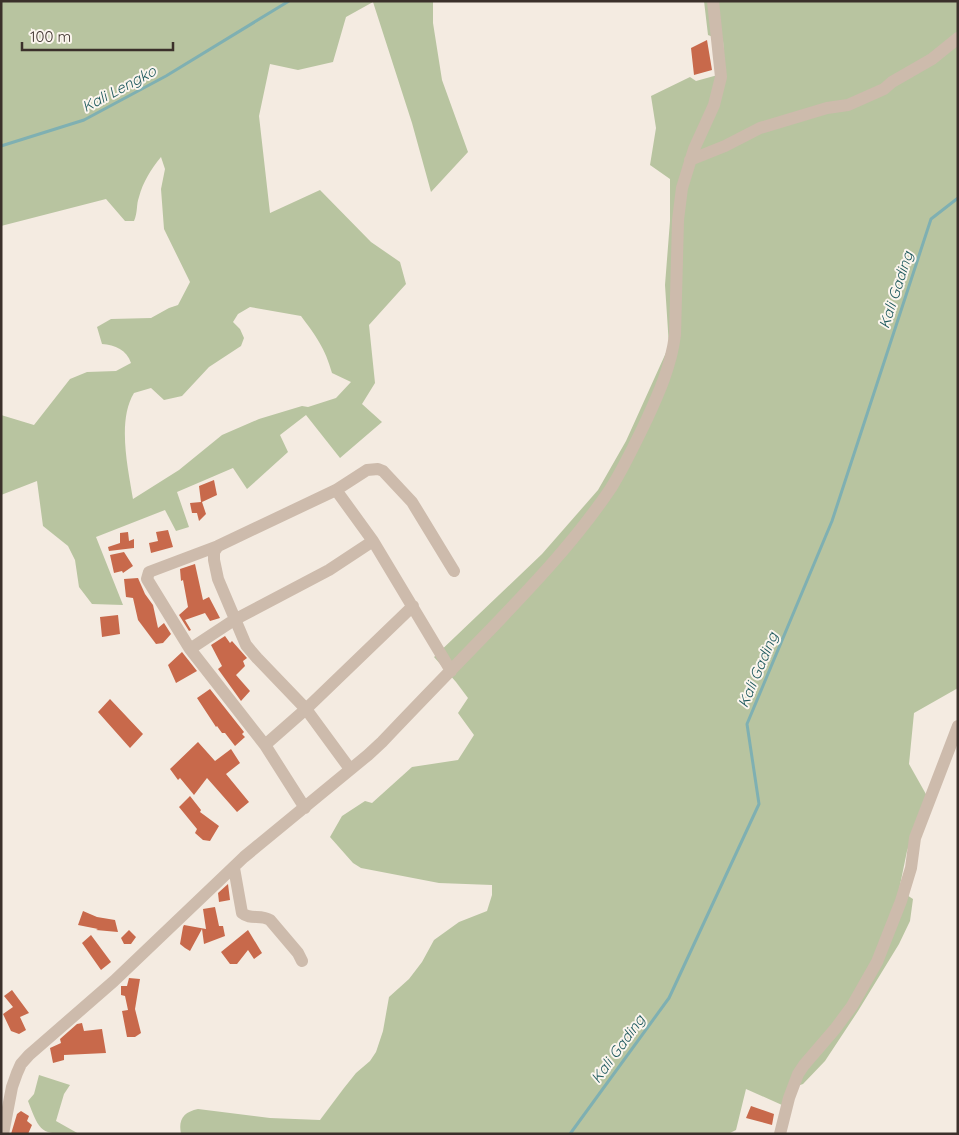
<svg xmlns="http://www.w3.org/2000/svg" width="959" height="1135" viewBox="0 0 959 1135" font-family="Quicksand,sans-serif">
	<rect width="100%" height="100%" fill="#f4ebe1"/>
	<path fill="#b8c4a0" fill-rule="evenodd" d="M 1,1 L 433,1 L 433,23 L 442,80 L 468,152 L 431,192 L 412,123 L 373,2 L 346,17 L 333,62 L 298,70 L 270,64 L 259,116 L 270,213 L 320,190 L 371,242 L 400,262 L 406,284 L 369,325 L 375,383 L 362,404 L 382,422 L 340,458 L 306,415 L 280,435 L 288,452 L 247,489 L 233,468 L 177,492 L 189,527 L 176,531 L 165,510 L 96,537 L 123,605 L 92,604 L 79,587 L 75,560 L 68,546 L 43,526 L 37,481 L 1,495 L 1,415 L 34,425 L 70,379 L 87,372 L 116,371 L 131,363 C 127,350 115,345 102,344 L 97,327 L 111,319 L 151,318 L 169,308 L 178,305 L 190,282 L 164,229 L 161,189 L 165,169 L 161,157 C 151,169 143,182 139,197 C 136,205 138,212 134,221 L 125,221 L 106,199 L 1,226 ZM 250,307 L 301,316 C 316,336 325,348 332,373 L 351,382 L 336,398 L 308,407 L 302,406 L 259,419 L 222,435 L 179,470 L 133,499 C 128,468 117,421 134,393 L 151,388 L 164,400 L 182,396 L 209,367 L 241,346 L 244,338 L 240,329 L 233,322 L 238,314 Z
		M 704,1 L 958,1 L 958,688 L 914,713 L 909,764 L 927,796 L 907,851 L 899,890 L 913,899 L 910,921 L 899,944 L 858,1011 L 825,1061 L 803,1084 L 789,1089 L 782,1105 L 746,1089 L 736,1130 L 728,1134 L 181,1134 C 178,1119 184,1112 198,1109 L 270,1118 L 320,1120 L 344,1088 L 356,1073 L 370,1061 L 376,1052 L 383,1031 L 389,997 L 409,979 L 422,962 L 434,940 L 459,922 L 487,911 L 492,895 L 492,885 L 439,883 L 361,868 L 353,863 L 330,837 L 342,816 L 365,801 L 372,803 L 412,767 L 458,760 L 474,735 L 458,713 L 468,698 L 456,682 L 434,657 L 542,554 L 598,490 L 626,441 L 669,346 L 665,285 L 670,221 L 670,179 L 650,165 L 656,128 L 651,96 L 690,77 L 696,81 L 725,73 L 723,41 L 708,35 Z
		M 39,1075 L 70,1085 L 64,1094 L 56,1121 L 79,1134 C 41,1134 41,1135 28,1101 L 34,1094 Z"/>
	<g fill="none" stroke-linecap="round" stroke-linejoin="round">
		<path stroke="#7fb0b2" stroke-width="3" d="M 1,146 L 84,120 L 166,76 L 289,1
			M 570,1134 L 669,998 L 759,804 L 747,724 L 832,521 L 931,219 L 958,198"/>
	</g>
	<path fill="#c8694b" d="M 707,40 L 712,70 L 694,75 L 691,48 Z
		M 214,480 L 217,495 L 202,502 L 206,514 L 199,521 L 197,513 L 192,513 L 190,503 L 201,502 L 199,486 Z
		M 168,530 L 173,547 L 151,553 L 149,543 L 158,541 L 156,532 Z
		M 128,532 L 129,541 L 134,539 L 134,548 L 109,551 L 108,547 L 120,543 L 120,533 Z
		M 124,552 L 133,566 L 123,573 L 122,571 L 114,573 L 110,555 Z
		M 195,564 L 203,600 L 209,597 L 220,618 L 210,621 L 205,613 L 185,620 L 191,630 L 189,631 L 179,615 L 188,607 L 183,580 L 181,581 L 180,569 Z
		M 138,578 L 145,594 L 153,605 L 158,628 L 164,623 L 171,634 L 163,643 L 156,644 L 138,620 L 133,598 L 126,597 L 124,579 Z
		M 118,615 L 120,634 L 102,637 L 100,617 Z
		M 225,636 L 230,643 L 232,641 L 247,658 L 243,661 L 245,666 L 236,675 L 250,691 L 241,701 L 218,669 L 222,666 L 211,645 Z
		M 182,652 L 197,671 L 176,683 L 168,665 Z
		M 210,689 L 244,732 L 242,734 L 245,737 L 235,746 L 225,733 L 222,733 L 217,726 L 216,727 L 197,698 Z
		M 110,699 L 143,734 L 130,748 L 98,712 Z
		M 198,742 L 215,761 L 231,749 L 240,763 L 226,774 L 249,802 L 237,812 L 207,778 L 194,795 L 180,778 L 178,780 L 170,769 Z
		M 190,796 L 201,810 L 200,812 L 219,826 L 210,841 L 203,840 L 195,833 L 197,829 L 179,807 Z
		M 228,884 L 230,900 L 219,902 L 218,893 Z
		M 215,907 L 219,926 L 223,926 L 225,936 L 204,944 L 202,929 L 190,951 L 185,948 L 180,944 L 183,927 L 184,925 L 206,929 L 203,909 Z
		M 83,911 L 97,917 L 115,920 L 118,932 L 96,930 L 98,929 L 78,925 Z
		M 129,930 L 136,937 L 131,944 L 124,944 L 121,938 Z
		M 248,930 L 262,953 L 254,959 L 248,950 L 237,964 L 230,964 L 221,952 Z
		M 91,935 L 111,962 L 101,970 L 82,943 Z
		M 129,978 L 140,979 L 135,1009 L 141,1033 L 135,1037 L 127,1037 L 122,1011 L 128,1010 L 125,996 L 121,995 L 121,986 L 127,986 Z
		M 12,990 L 29,1013 L 20,1017 L 26,1030 L 19,1034 L 11,1031 L 3,1014 L 13,1007 L 4,996 Z
		M 82,1023 L 84,1031 L 102,1029 L 106,1053 L 64,1055 L 64,1060 L 53,1063 L 50,1048 L 61,1043 L 60,1039 L 77,1024 Z
		M 751,1106 L 774,1114 L 772,1125 L 746,1118 Z
		M 21,1111 L 29,1116 L 27,1121 L 32,1125 L 28,1134 L 11,1134 L 17,1114 Z"/>
	<g fill="none" stroke-linecap="round" stroke-linejoin="round">
		<path stroke="#cdbbac" stroke-width="12" d="M 690,160 L 725,146 L 760,128 L 827,108 L 848,105 L 884,89 L 892,82 L 932,59 L 958,38
			M 336,490 L 373,541
			M 218,546 L 149,572 L 147,579 L 190,649 L 265,745 L 305,808
			M 190,649 L 234,620 L 329,570 L 373,541 L 451,671
			M 265,745 L 306,709 L 413,606
			M 350,769 L 306,709 L 257,658 L 246,645 L 218,579 L 214,560 L 214,552 L 218,546 L 336,490 L 367,470 L 378,469 L 383,471 L 412,502 L 454,571
			M 234,868 L 242,913 C 250,920 261,914 270,920 L 298,953 L 302,961
			M 3,1134 L 12,1087 L 17,1073 L 21,1064 L 29,1055 L 114,981 L 244,857 L 368,755 L 382,742 C 418,704 454,667 490,630 C 533,585 576,540 611,488 C 624,467 635,444 646,421 C 659,393 671,366 675,335 L 678,220 L 682,188 L 694,149 L 714,105 L 721,77 L 713,1
			M 780,1134 L 789,1098 L 798,1074 L 804,1065 L 835,1029 L 852,1006 L 877,962 L 901,901 L 911,868 L 915,838 L 958,726"/>
	</g>
	<g text-anchor="middle" stroke-width="4" stroke-linejoin="round" paint-order="stroke">
		<g font-size="15" font-style="italic" fill="#1f5a5e" stroke="#fbf5ee">
			<text transform="translate(119 89) rotate(-28)" y="5">Kali Lengko</text>
			<text transform="translate(896 290) rotate(-72)" y="5">Kali Gading</text>
			<text transform="translate(758 670) rotate(-67)" y="5">Kali Gading</text>
			<text transform="translate(618 1049) rotate(-54)" y="5">Kali Gading</text>
		</g>
	</g>
	<rect width="959" height="1135" fill="none" stroke="#3b302b" stroke-width="5"/>
	<path d="M22 42v8h151v-8" fill="none" stroke="#3b302b" stroke-width="2.5"/>
	<text x="30" y="42" font-size="15" fill="#3b302b" stroke="#fbf5ee" stroke-width="4" paint-order="stroke">100 m</text>
</svg>
